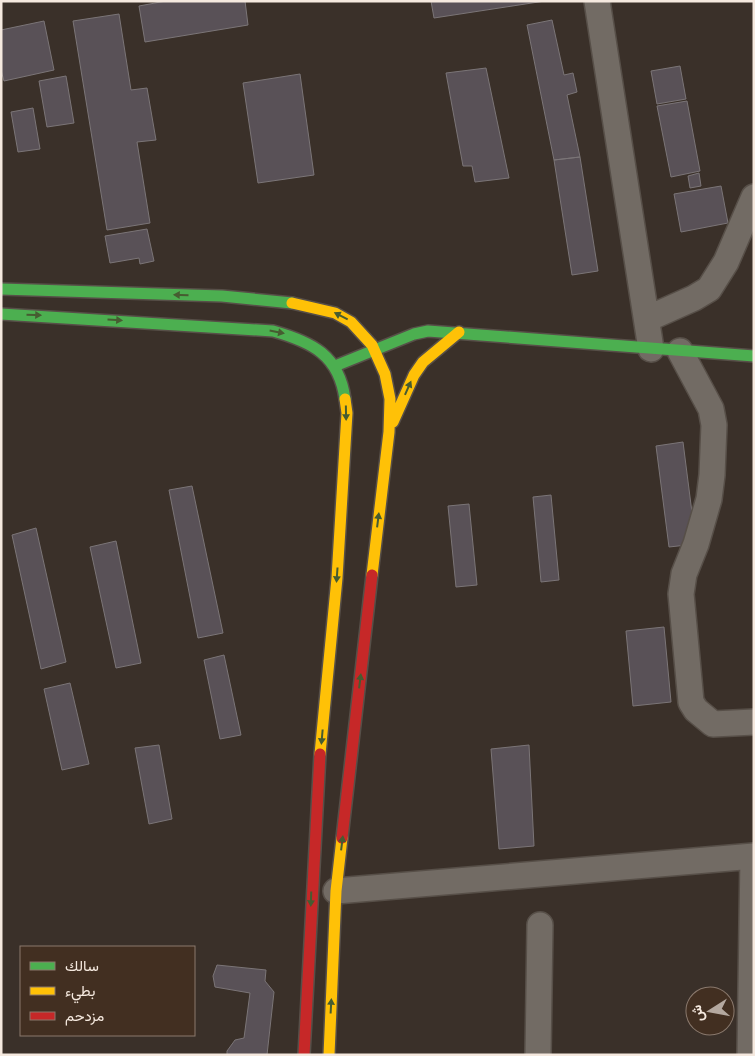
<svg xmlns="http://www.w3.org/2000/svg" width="755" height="1056" viewBox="0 0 755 1056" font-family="Bitter,Vazirmatn,serif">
	<rect width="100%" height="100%" fill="#3a3029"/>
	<path fill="#595157" stroke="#7b7577" d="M 166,1 L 245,1 L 248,25 L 145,42 L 139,6 Z
		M 431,1 L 545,1 L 434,18 Z
		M 119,14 L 131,90 L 147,88 L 156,140 L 137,142 L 150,223 L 107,230 L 73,21 Z
		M 552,20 L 564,75 L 573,73 L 577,92 L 567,95 L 580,157 L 554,160 L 527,25 Z
		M 44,21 L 54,70 L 4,81 L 1,70 L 1,30 Z
		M 680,66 L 686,99 L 657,104 L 651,71 Z
		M 486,68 L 509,178 L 475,182 L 472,166 L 463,166 L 446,73 Z
		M 300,74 L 314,175 L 258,183 L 243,83 Z
		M 66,76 L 74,123 L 47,127 L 39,81 Z
		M 687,101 L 700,171 L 671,177 L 657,106 Z
		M 33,108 L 40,149 L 18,152 L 11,112 Z
		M 580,157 L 598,271 L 572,275 L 554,160 Z
		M 699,173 L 701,186 L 690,188 L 688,176 Z
		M 721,186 L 728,223 L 681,232 L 674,194 Z
		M 147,229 L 154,261 L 140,264 L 139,258 L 110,263 L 105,236 Z
		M 683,442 L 696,544 L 669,547 L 656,446 Z
		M 192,486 L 223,633 L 198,638 L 169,490 Z
		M 551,495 L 559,580 L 541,582 L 533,497 Z
		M 469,504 L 477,585 L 456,587 L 448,506 Z
		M 36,528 L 66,662 L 41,669 L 12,535 Z
		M 116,541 L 141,663 L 116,668 L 90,547 Z
		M 664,627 L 671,702 L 633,706 L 626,631 Z
		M 224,655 L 241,735 L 220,739 L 204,660 Z
		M 70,683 L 89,764 L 62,770 L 44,689 Z
		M 159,745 L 172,819 L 149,824 L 135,748 Z
		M 529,745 L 534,846 L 499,849 L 491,749 Z
		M 217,965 L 266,970 L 265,981 L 274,992 L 267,1055 L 227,1055 L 227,1051 L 235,1040 L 244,1038 L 250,993 L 215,987 L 213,976 Z"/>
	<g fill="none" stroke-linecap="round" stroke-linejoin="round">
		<defs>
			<path id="street" d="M 597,1 L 651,349
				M 647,319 L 694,298 L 709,289 L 726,262 L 754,197
				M 680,351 L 711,409 L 714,425 L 712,475 L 709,499 L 696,544 L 684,574 L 681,594 L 691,702 L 696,710 L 713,724 L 754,722
				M 336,891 L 754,856
				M 538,1055 L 540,925
				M 750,1055 L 753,856"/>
			<path id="fast" d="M 1,289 L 222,296 L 292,303
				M 1,314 L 273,331 C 312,342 339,355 345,399
				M 335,366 L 414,334 L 428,331 L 754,356"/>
			<path id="slow" d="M 292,303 L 335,313 L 351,322 L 372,345 L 385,374 L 390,399 L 389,432 L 372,575
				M 393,422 L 414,375 L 423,362 L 459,332
				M 320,754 L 337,578 L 347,413 L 345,399
				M 329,1055 L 336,891 L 342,838"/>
			<path id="jam" d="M 342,838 L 372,575
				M 304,1055 L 320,754"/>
		</defs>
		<use href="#street" stroke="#574f48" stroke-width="28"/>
		<use href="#fast" stroke="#574f48" stroke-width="14"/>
		<use href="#slow" stroke="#574f48" stroke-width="14"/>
		<use href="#jam" stroke="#574f48" stroke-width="14"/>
		<use href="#street" stroke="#726b64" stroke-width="25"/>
		<use href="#fast" stroke="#4caf50" stroke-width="11"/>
		<use href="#slow" stroke="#ffc107" stroke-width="11"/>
		<use href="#jam" stroke="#c62828" stroke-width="11"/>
	</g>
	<defs><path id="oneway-solid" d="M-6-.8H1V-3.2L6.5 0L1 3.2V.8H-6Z" transform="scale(1.25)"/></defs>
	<g fill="#465c31">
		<use href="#oneway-solid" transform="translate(181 295) rotate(-178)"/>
		<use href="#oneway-solid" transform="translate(34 315) rotate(2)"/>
		<use href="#oneway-solid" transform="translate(341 316) rotate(-153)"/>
		<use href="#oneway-solid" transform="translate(115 320) rotate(4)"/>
		<use href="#oneway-solid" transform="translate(277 332) rotate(11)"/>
		<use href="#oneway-solid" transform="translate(408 388) rotate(-66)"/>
		<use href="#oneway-solid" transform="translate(346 413) rotate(89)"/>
		<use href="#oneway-solid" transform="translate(378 520) rotate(-83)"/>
		<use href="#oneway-solid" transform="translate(337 575) rotate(94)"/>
		<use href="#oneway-solid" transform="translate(360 681) rotate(-83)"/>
		<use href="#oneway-solid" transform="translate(322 737) rotate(95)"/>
		<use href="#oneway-solid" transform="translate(342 843) rotate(-83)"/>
		<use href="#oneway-solid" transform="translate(311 899) rotate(92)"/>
		<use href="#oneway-solid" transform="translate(331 1006) rotate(-87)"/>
	</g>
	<rect width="755" height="1056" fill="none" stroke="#f5e9df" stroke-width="5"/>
	<rect x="20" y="946" width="175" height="90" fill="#422f21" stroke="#8a796d"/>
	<rect x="30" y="962" width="25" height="8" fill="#4caf50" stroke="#8a796d"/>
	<text x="65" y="971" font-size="15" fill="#f5e9df">سالك</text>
	<rect x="30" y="987" width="25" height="8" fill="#ffc107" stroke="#8a796d"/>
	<text x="65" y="996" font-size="15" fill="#f5e9df">بطيء</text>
	<rect x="30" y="1012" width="25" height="8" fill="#c62828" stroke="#8a796d"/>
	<text x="65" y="1021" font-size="15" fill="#f5e9df">مزدحم</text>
	<g transform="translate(710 1011) rotate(259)"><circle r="24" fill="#422f21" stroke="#8a796d"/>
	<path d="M0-4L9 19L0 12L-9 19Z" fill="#b4a89f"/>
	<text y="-8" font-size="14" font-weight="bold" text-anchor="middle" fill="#f5e9df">ش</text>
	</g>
</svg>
